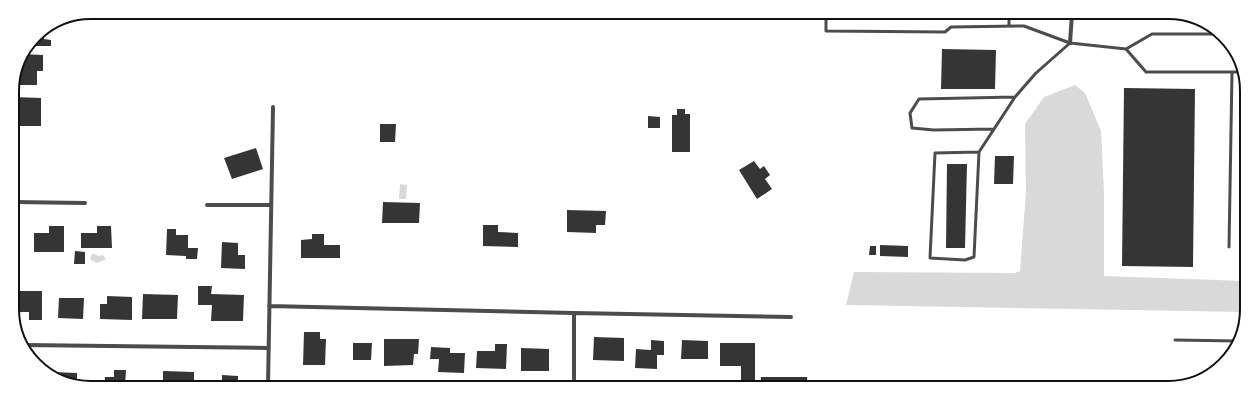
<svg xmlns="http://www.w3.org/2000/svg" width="1259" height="400" viewBox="0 0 1259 400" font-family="Helvetica,sans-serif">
	<rect width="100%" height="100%" fill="#fff"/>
	<path fill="#d9d9d9" d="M 1075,85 L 1085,93 L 1101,131 L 1104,193 L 1104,276 L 1244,281 L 1244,312 L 846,305 L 854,272 L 1015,273 L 1020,271 L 1026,192 L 1025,124 L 1044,97 Z
		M 400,184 L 407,185 L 406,199 L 399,199 Z
		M 92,254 L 95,254 L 98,256 L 103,255 L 105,258 L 105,260 L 96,263 L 90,259 Z"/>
	<path fill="#353535" d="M 895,14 L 941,14 L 941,19 L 895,19 Z
		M 44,30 L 44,39 L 51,40 L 51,46 L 34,46 L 34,42 L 31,42 L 35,35 Z
		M 942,49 L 996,50 L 995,89 L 941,89 Z
		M 22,54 L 43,55 L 43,71 L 37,71 L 37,85 L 12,85 L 18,61 Z
		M 1124,88 L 1195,89 L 1193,267 L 1122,266 Z
		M 13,97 L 41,98 L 41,126 L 12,126 Z
		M 677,109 L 685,109 L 685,114 L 690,114 L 690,152 L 672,152 L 672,115 L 677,115 Z
		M 648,116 L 660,117 L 660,128 L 648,128 Z
		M 380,124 L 396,124 L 395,142 L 380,142 Z
		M 256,148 L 263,169 L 232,179 L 224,158 Z
		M 995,156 L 1014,156 L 1013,184 L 994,184 Z
		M 754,161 L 760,169 L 764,166 L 770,175 L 765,179 L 772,189 L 757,199 L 739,170 Z
		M 947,164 L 967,164 L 965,248 L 946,248 Z
		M 383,202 L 420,203 L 419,223 L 382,223 Z
		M 567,210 L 606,211 L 605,225 L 596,225 L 596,233 L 567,232 Z
		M 483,225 L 498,225 L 498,232 L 518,233 L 518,247 L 483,246 Z
		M 49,226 L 64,226 L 64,252 L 34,252 L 34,233 L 49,233 Z
		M 97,226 L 111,226 L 112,248 L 81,248 L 81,233 L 97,233 Z
		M 167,229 L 176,229 L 176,235 L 188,235 L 188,248 L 198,248 L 197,259 L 186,259 L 186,256 L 166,255 Z
		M 312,234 L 324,234 L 324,245 L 340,245 L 340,258 L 301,258 L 301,240 L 312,239 Z
		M 222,242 L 238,243 L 238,255 L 245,255 L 245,269 L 221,268 Z
		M 880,245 L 908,246 L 908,257 L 880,256 Z
		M 870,246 L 876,246 L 876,255 L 869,255 Z
		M 75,251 L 85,252 L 85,264 L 74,264 Z
		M 198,286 L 212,286 L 211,294 L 244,295 L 243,321 L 211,321 L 212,305 L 198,305 Z
		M 14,291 L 42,291 L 42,320 L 29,320 L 29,312 L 14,312 Z
		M 143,294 L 178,295 L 177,319 L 142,319 Z
		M 107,296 L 132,297 L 132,320 L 100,319 L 100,304 L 107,304 Z
		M 59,298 L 84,298 L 83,319 L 58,318 Z
		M 304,332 L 320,332 L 320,339 L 326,339 L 325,365 L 303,365 Z
		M 594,337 L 624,338 L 624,361 L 593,360 Z
		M 384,339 L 419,339 L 418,354 L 414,354 L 413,365 L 384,366 Z
		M 651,340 L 664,341 L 664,355 L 657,355 L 657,369 L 635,368 L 636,349 L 651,350 Z
		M 682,340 L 708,341 L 708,359 L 681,359 Z
		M 353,343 L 372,343 L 371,360 L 353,360 Z
		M 720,343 L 755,343 L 755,382 L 741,382 L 741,366 L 720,366 Z
		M 495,344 L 507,344 L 506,369 L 476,368 L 477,351 L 495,351 Z
		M 431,347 L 450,348 L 450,353 L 465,353 L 464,373 L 438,372 L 439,359 L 430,359 Z
		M 521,348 L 549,349 L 549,371 L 521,371 Z
		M 114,370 L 126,370 L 125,385 L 105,385 L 105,377 L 114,377 Z
		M 163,371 L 194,372 L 194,386 L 163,385 Z
		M 52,372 L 77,373 L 77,385 L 71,385 L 52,373 Z
		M 222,375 L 238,376 L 238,386 L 212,386 L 212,382 L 222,382 Z
		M 761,377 L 807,377 L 807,387 L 761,387 Z"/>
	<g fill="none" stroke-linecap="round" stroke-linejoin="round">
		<path stroke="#4c4c4c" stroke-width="3" d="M 826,14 L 826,31 L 945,32 L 951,27 L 1024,26 L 1070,43 L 1126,49 L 1152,34 L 1219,34
			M 1009,14 L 1009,26
			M 1126,49 L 1146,72 L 1243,72
			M 994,129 L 934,130 L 912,128 L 910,113 L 919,99 L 1015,97
			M 979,152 L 935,153 L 930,258 L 965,260 L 974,257 L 979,152 L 1015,97 L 1036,73 L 1070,43
			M 1229,247 L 1232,72
			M 1175,340 L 1237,341"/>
		<path stroke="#4c4c4c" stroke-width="4" d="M 1070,43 L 1072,14
			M 13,202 L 85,203
			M 207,205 L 271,205
			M 269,306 L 574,313 L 791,317
			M 24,345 L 268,348
			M 268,386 L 273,107
			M 574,386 L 574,313"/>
	</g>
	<path d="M0 0H1259V400H0ZM91 19H1168A72 72 0 0 1 1240 91V309A72 72 0 0 1 1168 381H91A72 72 0 0 1 19 309V91A72 72 0 0 1 91 19Z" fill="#fff" fill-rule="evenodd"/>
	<path fill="none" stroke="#111" stroke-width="2" d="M91 19H1168A72 72 0 0 1 1240 91V309A72 72 0 0 1 1168 381H91A72 72 0 0 1 19 309V91A72 72 0 0 1 91 19Z"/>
</svg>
